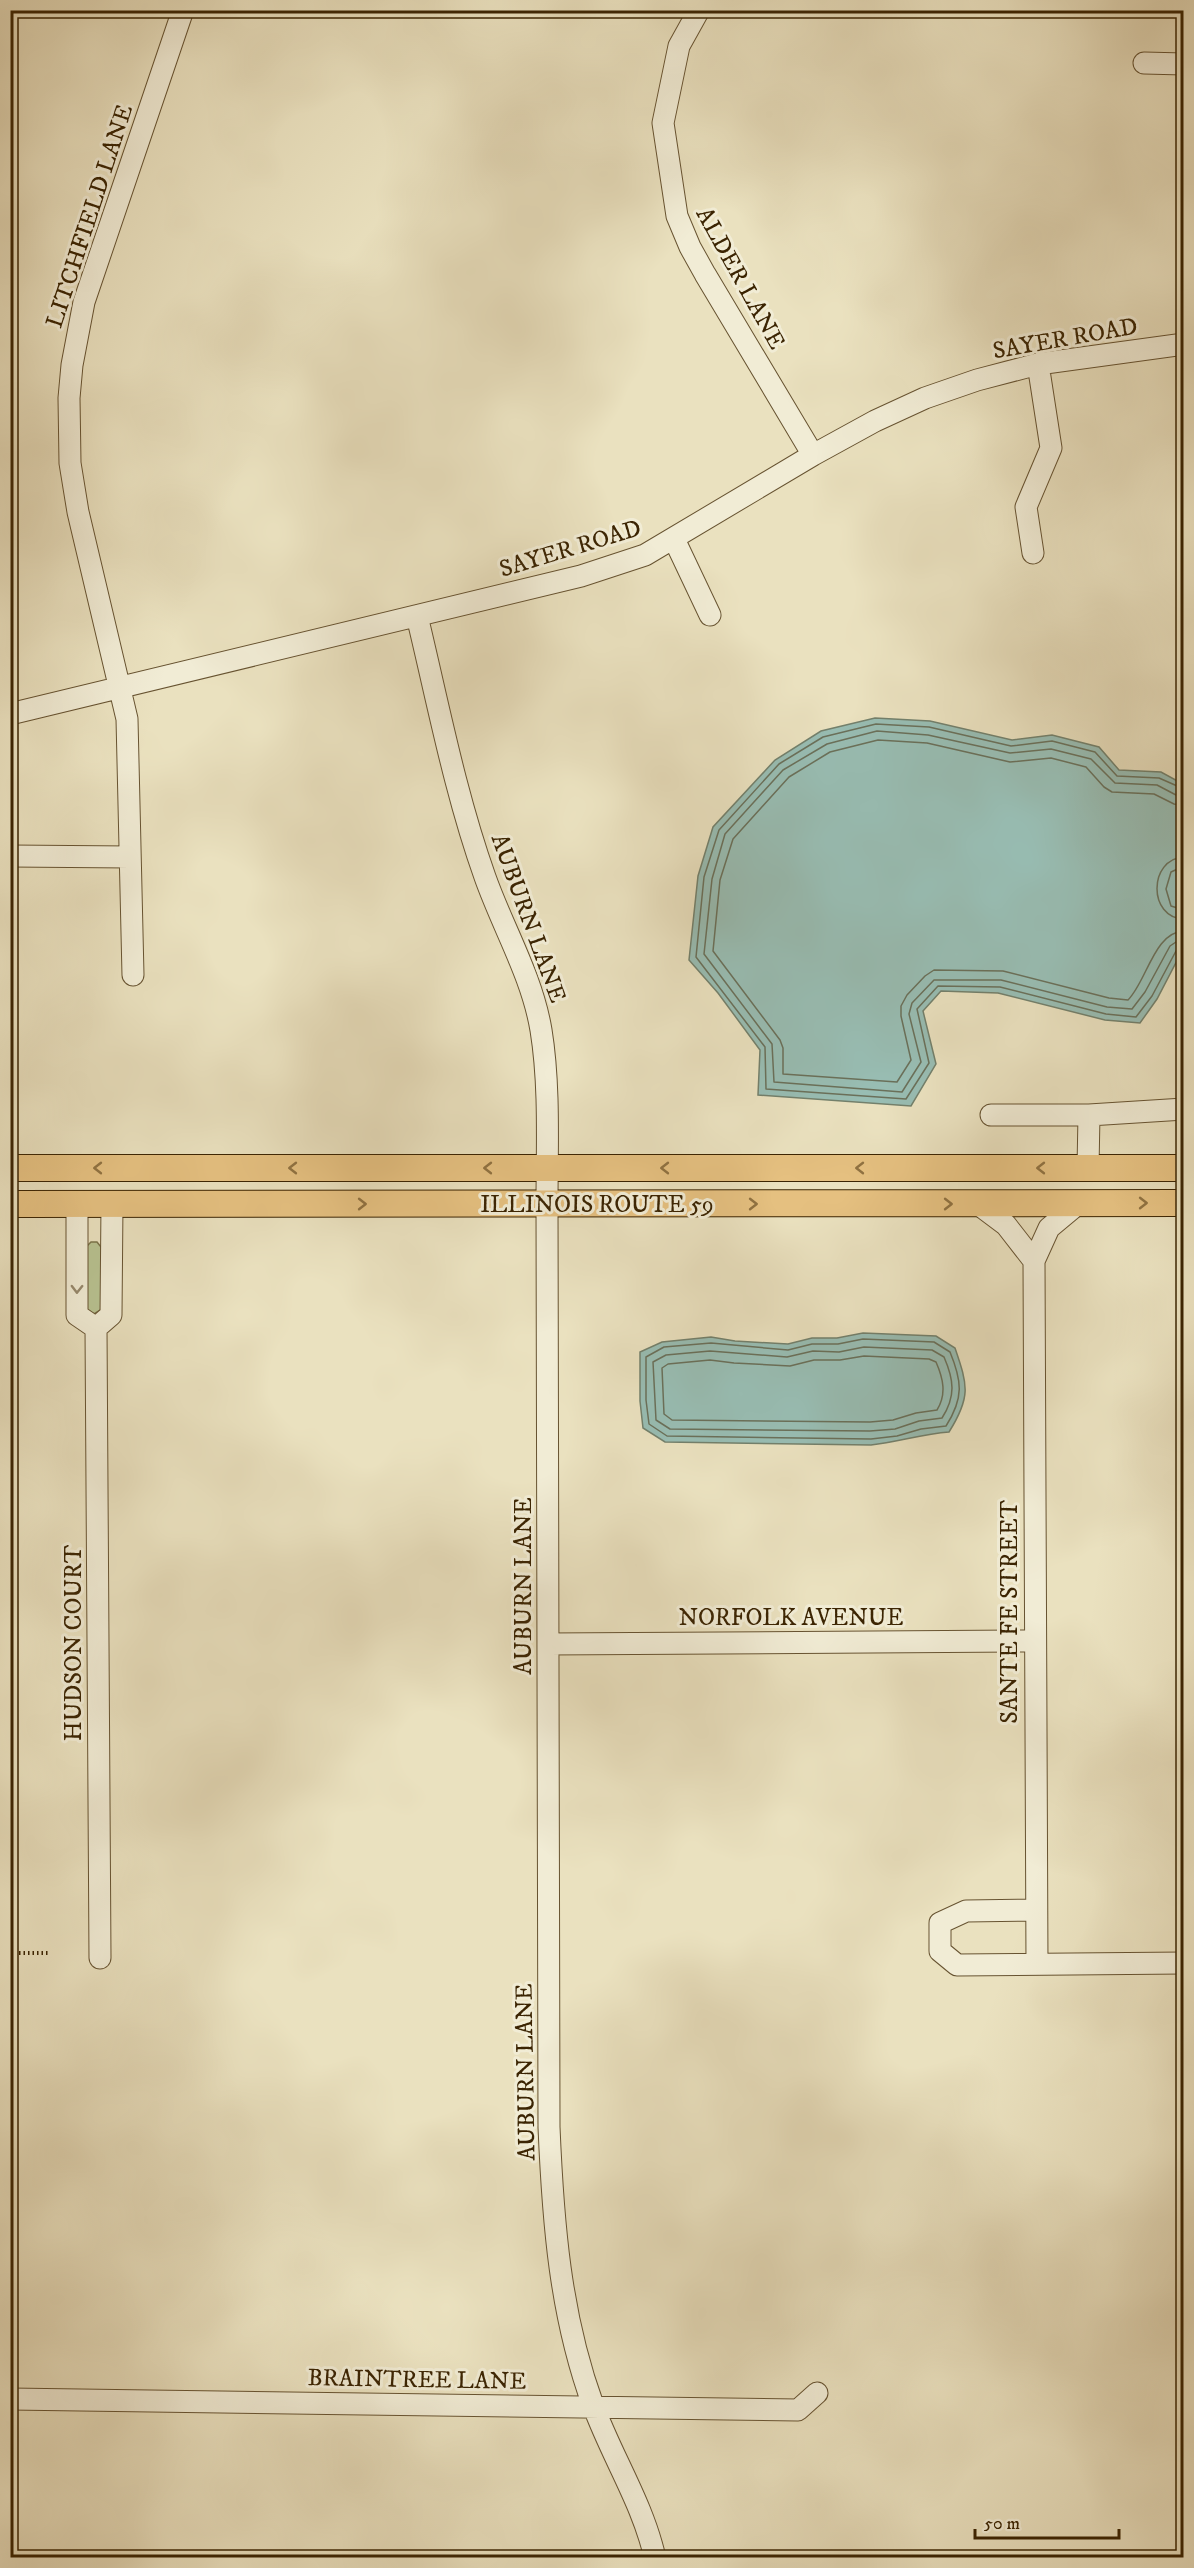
<svg xmlns="http://www.w3.org/2000/svg" width="1194" height="2568" viewBox="0 0 1194 2568" font-family="'IM FELL DW Pica',serif">
	<rect width="100%" height="100%" fill="#eae1bf"/>
	<filter id="stains"><feTurbulence type="fractalNoise" baseFrequency=".00333" numOctaves="4"/><feColorMatrix values="0 0 0 0 .2 0 0 0 0 .09 0 0 0 0 .02 0 0 0 .5 -.17"/></filter>
	<radialGradient id="worn" r=".72"><stop offset=".6" stop-color="#630" stop-opacity="0"/><stop offset="1" stop-color="#630" stop-opacity=".3"/></radialGradient>
	<path fill="#b8c291" stroke="#7a734a" stroke-width="1.5" d="M 91,1242 L 97,1242 L 101,1247 L 102,1309 L 94,1314 L 87,1310 L 87,1246 Z"/>
	<path fill="#98bdb3" stroke="#73806c" stroke-width="1.5" d="M 875,718 L 930,721 L 1012,740 L 1052,735 L 1099,747 L 1119,770 L 1161,772 L 1183,784 L 1183,862 L 1179,889 L 1183,911 L 1183,949 L 1157,999 L 1140,1023 L 1105,1020 L 998,993 L 941,991 L 923,1011 L 936,1064 L 911,1106 L 758,1095 L 760,1050 L 718,993 L 689,960 L 698,876 L 713,827 L 775,760 L 821,731 Z
		M 863,1333 L 936,1336 L 955,1348 C 968,1386 971,1397 949,1432 C 922,1434 898,1442 871,1445 L 665,1442 L 643,1428 L 640,1401 L 640,1352 L 662,1342 L 711,1337 L 735,1341 L 788,1344 L 812,1338 L 837,1338 Z"/>
	<g fill="none" stroke-linecap="round" stroke-linejoin="round">
		<path stroke="#6a705a" stroke-width="1.5" d="M 1184,789 L 1159,778 L 1117,776 L 1095,752 L 1052,741 L 1011,746 L 929,727 L 876,724 L 823,737 L 779,764 L 719,830 L 704,877 L 696,957 L 765,1047 L 766,1089 L 906,1099 L 929,1063 L 917,1009 L 938,986 L 1000,987 L 1106,1014 L 1136,1017 L 1152,996 L 1176,951 L 1184,948
			M 1184,797 L 1176,795 L 1157,785 L 1115,783 L 1091,759 L 1051,749 L 1010,753 L 928,735 L 877,731 L 827,744 L 783,770 L 725,834 L 712,879 L 704,954 L 772,1044 L 774,1082 L 902,1092 L 921,1062 L 909,1014 L 912,1003 L 934,980 L 1001,980 L 1107,1007 L 1132,1009 L 1145,992 L 1170,946 L 1176,942 L 1184,940
			M 1184,806 L 1174,804 L 1154,794 L 1112,792 L 1104,787 L 1086,767 L 1051,758 L 1010,762 L 927,743 L 878,740 L 830,752 L 789,777 L 733,839 L 720,880 L 713,951 L 780,1040 L 783,1048 L 783,1074 L 897,1082 L 911,1060 L 901,1016 L 901,1006 L 907,995 L 925,976 L 934,970 L 1003,971 L 1109,998 L 1128,1000 C 1147,981 1154,932 1184,931
			M 1184,857 C 1148,859 1148,918 1184,919
			M 1184,866 L 1171,872 L 1166,889 L 1171,906 L 1184,910
			M 863,1339 L 934,1342 L 950,1352 C 962,1381 964,1398 946,1426 L 921,1429 L 897,1436 L 871,1439 L 667,1436 L 649,1424 L 646,1400 L 646,1357 L 664,1347 L 711,1343 L 788,1350 L 812,1344 L 838,1344 Z
			M 864,1347 L 932,1350 L 944,1357 C 954,1380 956,1396 942,1418 L 919,1421 L 895,1429 L 870,1431 L 670,1429 L 656,1420 L 653,1362 L 666,1355 L 710,1351 L 787,1357 L 813,1351 L 839,1352 Z
			M 864,1356 L 929,1359 L 936,1362 C 943,1378 947,1394 937,1410 L 916,1413 L 893,1420 L 870,1422 L 672,1420 L 664,1414 L 662,1368 L 668,1364 L 710,1360 L 734,1363 L 790,1366 L 814,1360 L 840,1360 Z"/>
		<defs>
			<path id="minor" d="M 699,10 L 679,46 L 663,123 L 677,216 L 690,247 L 705,274 L 813,455
				M 1144,63 L 1184,64
				M 674,539 L 710,615
				M 1033,553 L 1026,507 L 1051,448 L 1038,364
				M 417,616 C 438,703 455,793 485,877 C 503,928 532,976 541,1030 C 550,1085 547,1148 547,1204 L 549,2127 C 553,2222 560,2315 593,2405 C 612,2457 643,2504 655,2558
				M 10,714 L 581,576 L 645,555 L 813,455 L 875,421 L 925,398 L 977,380 L 1038,364 L 1184,344
				M 10,856 L 130,857
				M 133,975 L 127,719 L 78,512 L 70,463 L 69,398 L 72,365 L 84,302 L 183,10
				M 991,1115 L 1089,1115 L 1184,1109
				M 1088,1168 L 1089,1115
				M 77,1204 L 77,1315 L 96,1328
				M 978,1204 L 1006,1225 L 1034,1261
				M 96,1328 L 100,1958
				M 96,1328 L 111,1315 L 112,1204
				M 548,1644 L 1034,1641
				M 1035,1910 L 966,1911 L 940,1923 L 940,1951 L 957,1965 L 1184,1963
				M 1037,1963 L 1034,1261 L 1049,1228 L 1079,1203
				M 10,2399 L 798,2410 L 817,2393"/>
			<path id="major" d="M 10,1168 L 1184,1168
				M 10,1204 L 1184,1203"/>
		</defs>
		<use href="#minor" stroke="#675331" stroke-width="23"/>
		<use href="#major" stroke="#3b2402" stroke-width="28"/>
		<path stroke="#3b2402" stroke-width="4" stroke-dasharray="1.5 3" stroke-linecap="butt" d="M 10,1953 L 50,1953"/>
		<use href="#minor" stroke="#f1ecd5" stroke-width="21"/>
		<use href="#major" stroke="#e5c080" stroke-width="26"/>
	</g>
	<defs><path id="oneway-chevron" d="M-2-3.5L2.5 0L-2 3.5" fill="none" stroke-width="1.6" stroke-linecap="round" stroke-linejoin="round" transform="scale(1.5)"/></defs>
	<g stroke="#907241">
		<use href="#oneway-chevron" transform="translate(98 1168) rotate(-180)"/>
		<use href="#oneway-chevron" transform="translate(293 1168) rotate(-180)"/>
		<use href="#oneway-chevron" transform="translate(488 1168) rotate(-180)"/>
		<use href="#oneway-chevron" transform="translate(665 1168) rotate(180)"/>
		<use href="#oneway-chevron" transform="translate(860 1168) rotate(180)"/>
		<use href="#oneway-chevron" transform="translate(1041 1168) rotate(-180)"/>
		<use href="#oneway-chevron" transform="translate(1143 1203)"/>
		<use href="#oneway-chevron" transform="translate(362 1204)"/>
		<use href="#oneway-chevron" transform="translate(753 1204)"/>
		<use href="#oneway-chevron" transform="translate(948 1204)"/>
	</g>
	<use stroke="#96886c" href="#oneway-chevron" transform="translate(77 1289) rotate(91)"/>
	<g text-anchor="middle" stroke-width="6" stroke-linejoin="round" paint-order="stroke">
		<g font-size="24" fill="#3b2402" stroke="#f1ecd5">
			<text transform="translate(89 216) rotate(-72)" y="8">LITCHFIELD LANE</text>
			<text transform="translate(741 278) rotate(61)" y="8">ALDER LANE</text>
			<text transform="translate(1065 338) rotate(-10)" y="8">SAYER ROAD</text>
			<text transform="translate(570 548) rotate(-17)" y="8">SAYER ROAD</text>
			<text transform="translate(529 918) rotate(70)" y="8">AUBURN LANE</text>
			<text x="597" y="1212">ILLINOIS ROUTE 59</text>
			<text transform="translate(523 1586) rotate(-90)" y="8">AUBURN LANE</text>
			<text transform="translate(1009 1612) rotate(-90)" y="8">SANTE FE STREET</text>
			<text x="791" y="1625">NORFOLK AVENUE</text>
			<text transform="translate(73 1643) rotate(-90)" y="8">HUDSON COURT</text>
			<text transform="translate(525 2072) rotate(-91)" y="8">AUBURN LANE</text>
			<text transform="translate(417 2379) rotate(1)" y="8">BRAINTREE LANE</text>
		</g>
	</g>
	<rect width="1194" height="2568" fill="none" stroke="#eae1bf" stroke-width="36"/>
	<rect x="12" y="12" width="1170" height="2544" fill="none" stroke="#3b2402" stroke-width="3"/>
	<rect x="18" y="18" width="1158" height="2532" fill="none" stroke="#3b2402" stroke-width="1.5"/>
	<path d="M975 2529v9h144v-9" fill="none" stroke="#3b2402" stroke-width="3"/>
	<text x="984" y="2529" font-size="18" fill="#3b2402" stroke="#f1ecd5" stroke-width="4.5" paint-order="stroke">50 m</text>
	<rect width="100%" height="100%" filter="url(#stains)"/>
	<rect width="100%" height="100%" fill="url(#worn)"/>
</svg>
